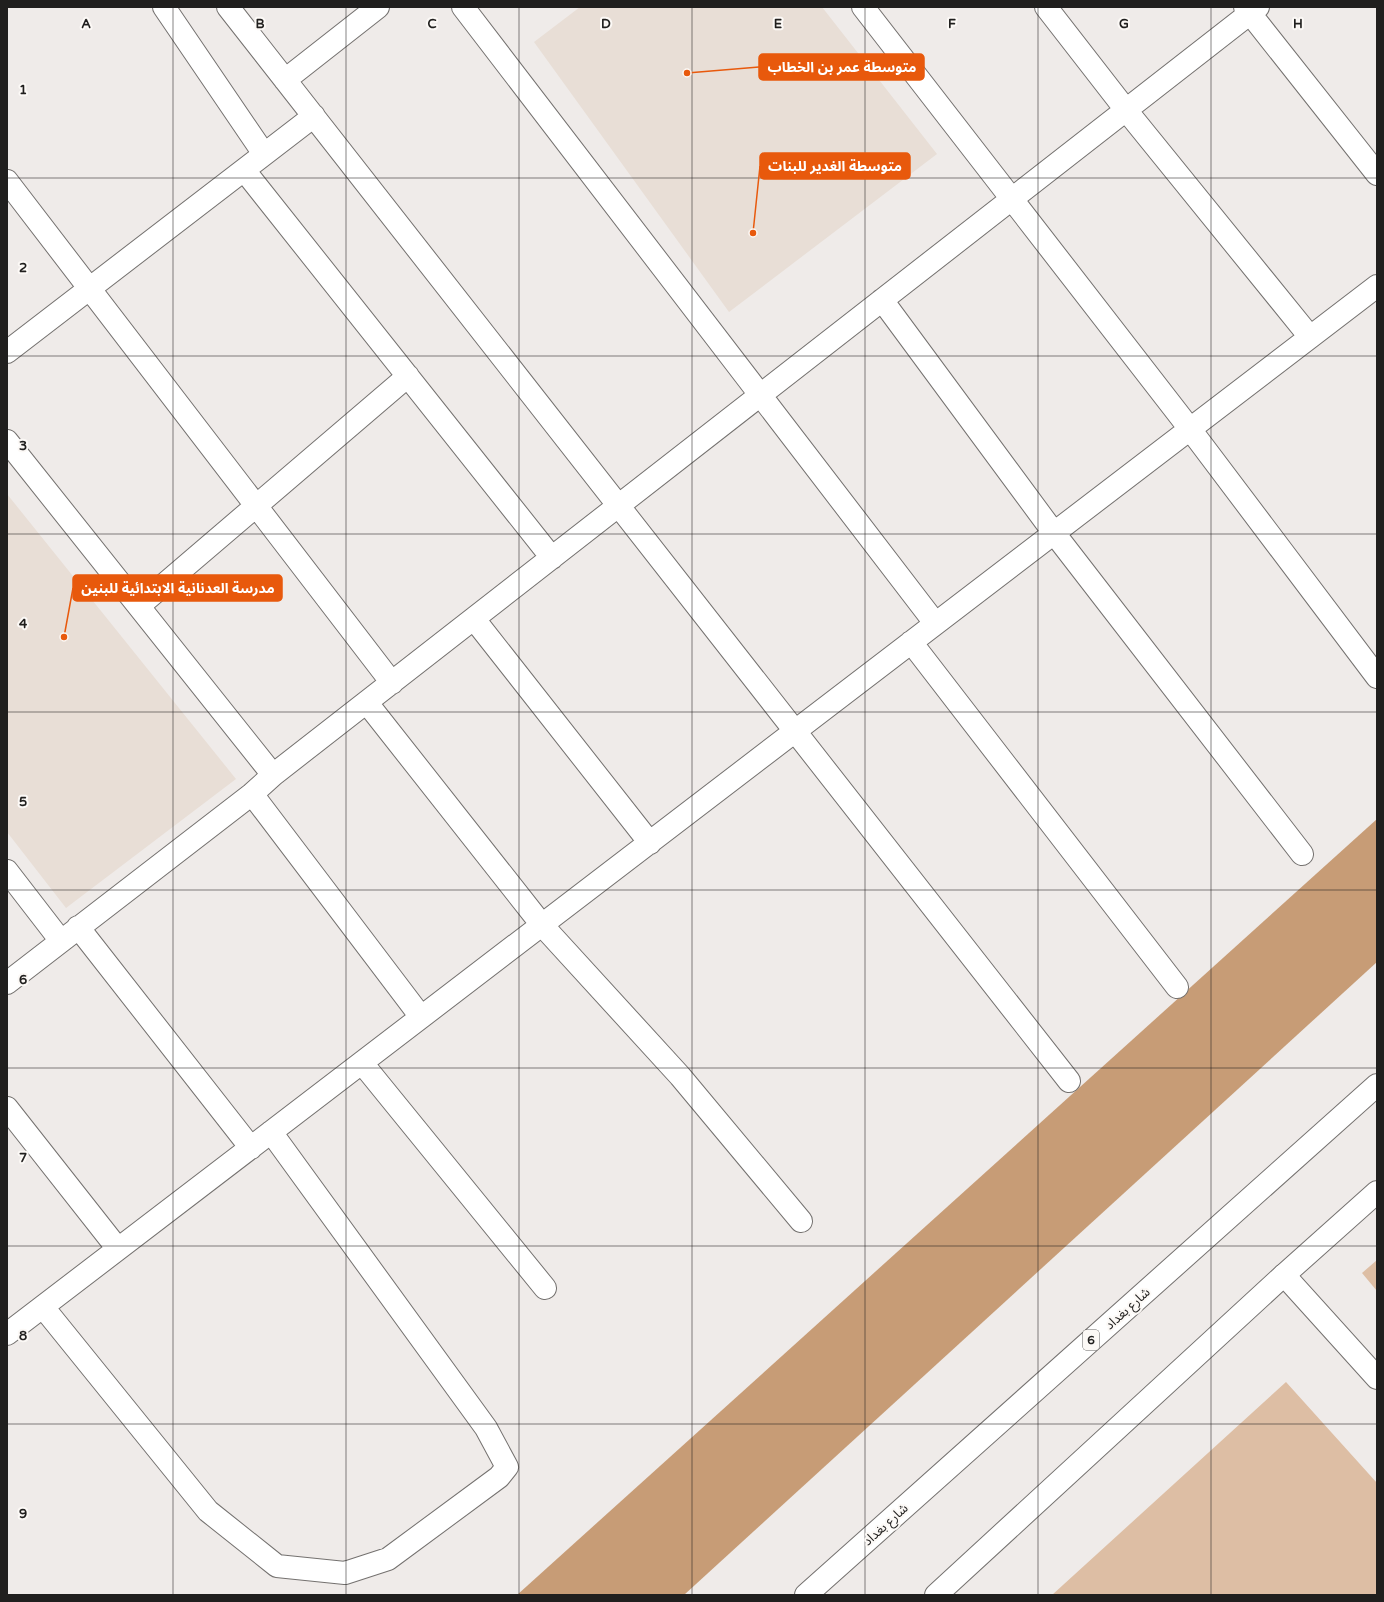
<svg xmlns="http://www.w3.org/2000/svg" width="1384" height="1602" viewBox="0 0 1384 1602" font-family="'Varela Round','Noto Sans Arabic',sans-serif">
	<rect width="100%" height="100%" fill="#efebe9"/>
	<path fill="#e8ded6" d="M 580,7 L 822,7 L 937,154 L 729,312 L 534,42 Z
		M 7,494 L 236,779 L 66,908 L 7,832 Z"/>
	<path fill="#ddbea4" d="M 1377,1260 L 1377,1291 L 1362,1273 Z
		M 1286,1382 L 1377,1483 L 1377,1595 L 1052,1595 Z"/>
	<path fill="#c79c76" d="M 1377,819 L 1377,962 L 684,1595 L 517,1595 Z"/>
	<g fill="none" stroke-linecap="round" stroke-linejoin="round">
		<defs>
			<path id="minor" d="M 164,7 L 264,154
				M 228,7 L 1069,1081
				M 463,7 L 935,623
				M 863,7 L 1190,429 L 1377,677
				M 1046,7 L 1126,110 L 1310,337
				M 1245,7 L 1377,174
				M 285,80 L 378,7
				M 244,170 L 552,558
				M 7,181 L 392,683
				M 882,300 L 1054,533 L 1302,854
				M 7,352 L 314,116
				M 7,441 L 273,775
				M 139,606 L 408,376
				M 474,619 L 650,843
				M 911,642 L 1177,987
				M 367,703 L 542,925 L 680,1076 L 801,1221
				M 252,794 L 421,1017
				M 7,871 L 61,941
				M 78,927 L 251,1148
				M 7,983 L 252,794 L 273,775 L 1258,7
				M 362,1063 L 545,1288
				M 7,1108 L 118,1249
				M 1284,1275 L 1377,1378
				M 43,1307 L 208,1511 L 277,1566 L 345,1573 L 388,1559 L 499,1477 L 507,1467 L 486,1428 L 271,1132
				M 7,1334 L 1377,286"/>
			<path id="highway" d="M 806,1595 L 1377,1085
				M 936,1595 L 1284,1275 L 1377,1192"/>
		</defs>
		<use href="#minor" stroke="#74716f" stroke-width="24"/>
		<use href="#highway" stroke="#74716f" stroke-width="24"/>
		<use href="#minor" stroke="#fff" stroke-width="22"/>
		<use href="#highway" stroke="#fff" stroke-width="22"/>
	</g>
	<path fill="none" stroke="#201f1e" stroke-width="1" stroke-opacity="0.55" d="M 173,7 L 173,1595M 346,7 L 346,1595M 519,7 L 519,1595M 692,7 L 692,1595M 865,7 L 865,1595M 1038,7 L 1038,1595M 1211,7 L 1211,1595M 7,178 L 1377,178M 7,356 L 1377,356M 7,534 L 1377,534M 7,712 L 1377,712M 7,890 L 1377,890M 7,1068 L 1377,1068M 7,1246 L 1377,1246M 7,1424 L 1377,1424"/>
	<g text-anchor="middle" stroke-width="4" stroke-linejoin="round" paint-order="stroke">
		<rect fill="#fcf9f6" stroke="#62605f" stroke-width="1" x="1083" y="1330" width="16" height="20" rx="3"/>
		<g font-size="12" font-weight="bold" fill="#201f1e">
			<text x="1091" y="1344">6</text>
		</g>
		<g font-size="13" fill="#201f1e" stroke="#fcf9f6">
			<text transform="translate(1127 1308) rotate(-42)" y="5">شارع بغداد</text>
			<text transform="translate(885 1524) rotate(-42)" y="5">شارع بغداد</text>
		</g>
	</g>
	<g font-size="13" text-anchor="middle" font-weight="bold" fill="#201f1e" stroke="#fcf9f6" stroke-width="4" stroke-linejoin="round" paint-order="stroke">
		<text x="86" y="28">A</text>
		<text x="260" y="28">B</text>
		<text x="432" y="28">C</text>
		<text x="606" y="28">D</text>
		<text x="778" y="28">E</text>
		<text x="952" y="28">F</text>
		<text x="1124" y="28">G</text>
		<text x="1298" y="28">H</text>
		<text x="23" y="94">1</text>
		<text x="23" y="272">2</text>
		<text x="23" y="450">3</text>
		<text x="23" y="628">4</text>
		<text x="23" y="806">5</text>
		<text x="23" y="984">6</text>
		<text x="23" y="1162">7</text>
		<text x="23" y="1340">8</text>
		<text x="23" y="1518">9</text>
	</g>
	<path fill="none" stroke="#e8590c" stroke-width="1.5" d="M687 73L759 67M753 233L760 166M64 637L73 588"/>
	<g fill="#e8590c" stroke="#fcf9f6" stroke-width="1.5">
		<circle cx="687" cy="73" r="4"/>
		<circle cx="753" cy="233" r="4"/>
		<circle cx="64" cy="637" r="4"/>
	</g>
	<g fill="#e8590c" stroke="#e8590c" stroke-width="1.5">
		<rect x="759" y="54" width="165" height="26" rx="4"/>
		<rect x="760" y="153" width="150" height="26" rx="4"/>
		<rect x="73" y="575" width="209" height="26" rx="4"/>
	</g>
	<g font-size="14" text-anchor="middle" font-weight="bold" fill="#fff">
		<text x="842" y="72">متوسطة عمر بن الخطاب</text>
		<text x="835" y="171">متوسطة الغدير للبنات</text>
		<text x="178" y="593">مدرسة العدنانية الابتدائية للبنين</text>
	</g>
	<rect width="1384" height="1602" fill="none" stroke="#201f1e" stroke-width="16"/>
</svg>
